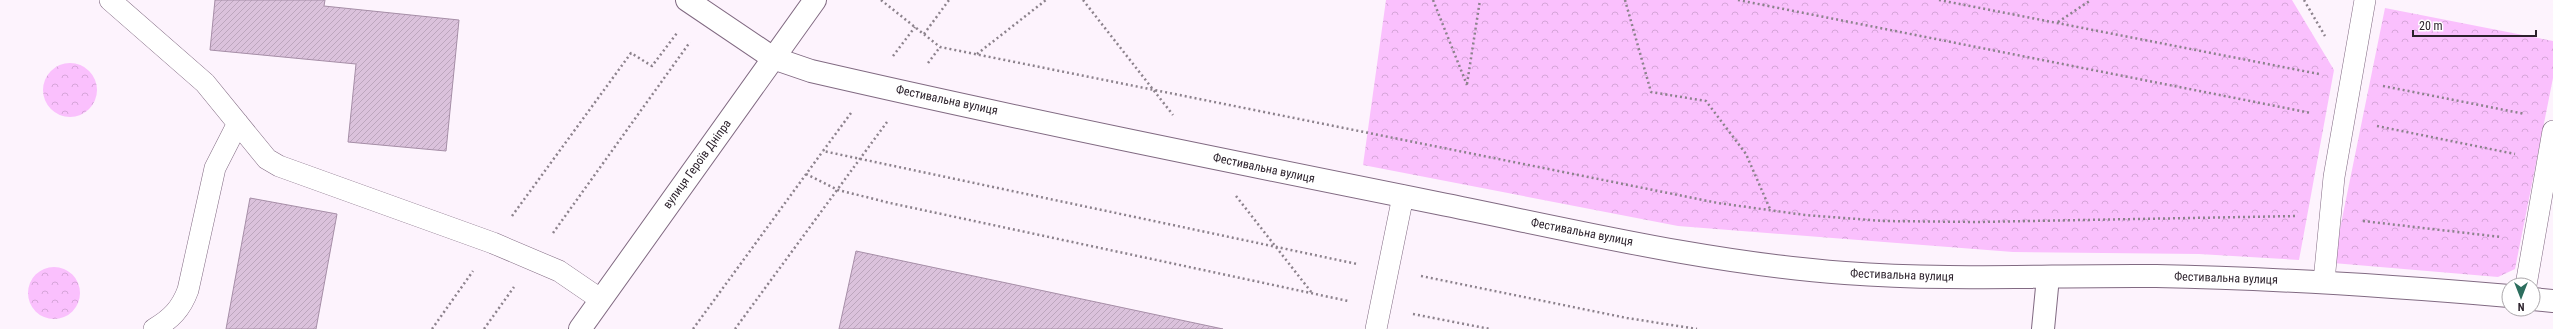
<svg xmlns="http://www.w3.org/2000/svg" width="2553" height="329" viewBox="0 0 2553 329" font-family="'Roboto Condensed',sans-serif">
	<defs>
		<pattern id="forest-crowns" width="20" height="18" patternUnits="userSpaceOnUse"><rect width="20" height="18" fill="#fac0fd"/><path d="M2 6a3 3 0 1 1 6 0M12 15a3 3 0 1 1 6 0" fill="none" stroke="#d6a5d9"/></pattern>
		<pattern id="building-hatch" width="6" height="6" patternUnits="userSpaceOnUse"><rect width="6" height="6" fill="#dbc2dc"/><path d="M-1 1l2-2M0 6l6-6M5 7l2-2" fill="none" stroke="#bca6bd"/></pattern>
	</defs>
	<rect width="100%" height="100%" fill="#fdf3fd"/>
	<path fill="url(#forest-crowns)" d="M 1386,0 L 2292,0 L 2334,70 L 2299,260 L 2199,254 L 2013,252 L 1678,226 L 1363,165 Z
		M 2385,8 L 2553,41 L 2553,78 L 2515,269 L 2498,277 L 2333,263 Z
		M43 90a27 27 0 1 1 54 0a27 27 0 1 1-54 0Z
		M28 293a26 26 0 1 1 52 0a26 26 0 1 1-52 0Z"/>
	<path fill="url(#building-hatch)" stroke="#a68ea7" d="M 215,0 L 325,0 L 324,6 L 459,20 L 446,151 L 348,142 L 356,64 L 210,50 Z
		M 250,198 L 337,214 L 316,329 L 226,329 Z
		M 856,251 L 1223,329 L 839,329 Z"/>
	<g fill="none" stroke-linecap="round" stroke-linejoin="round">
		<defs>
			<path id="service" d="M 110,0 L 205,83 L 267,159 L 279,166 L 493,243 L 559,271 L 600,299
				M 2324,281 L 2334,177 L 2365,0
				M 2526,285 L 2553,131
				M 154,329 C 171,319 181,309 188,290 L 215,168 L 238,123
				M 1376,329 L 1403,196"/>
			<path id="minor" d="M 687,0 L 773,58 L 811,71 C 1019,119 1228,161 1437,203 C 1572,230 1707,263 1845,273 C 1948,281 2052,275 2156,276 C 2274,278 2391,286 2509,296
				M 2533,299 L 2553,301
				M 2043,329 L 2048,277"/>
			<path id="tertiary" d="M 580,329 L 815,0"/>
		</defs>
		<use href="#service" stroke="#816a82" stroke-width="22"/>
		<use href="#minor" stroke="#816a82" stroke-width="24"/>
		<use href="#tertiary" stroke="#816a82" stroke-width="24"/>
		<path stroke="#8c828c" stroke-width="2.5" stroke-dasharray="2 3" stroke-linecap="butt" d="M 881,0 L 940,47 L 1718,203 L 1805,215 L 1883,221 L 1977,222 L 2298,216
			M 1083,0 L 1173,115
			M 1433,0 L 1467,85
			M 1625,0 L 1651,92 L 1706,101 L 1746,154 L 1770,209
			M 1738,0 L 2311,113
			M 1939,0 L 2319,74
			M 2304,0 L 2325,36
			M 2058,22 L 2091,0
			M 924,34 L 949,0
			M 977,54 L 1046,0
			M 893,56 L 915,27
			M 928,63 L 940,47
			M 1467,84 L 1480,0
			M 2383,86 L 2525,114
			M 851,113 L 823,151 L 1357,264
			M 2377,126 L 2515,154
			M 806,174 L 838,190 L 890,203 L 1348,301
			M 1236,196 L 1312,293
			M 512,216 L 631,53 L 652,66 L 677,33
			M 2363,221 L 2501,237
			M 553,233 L 690,42
			M 1421,276 L 1627,318 L 1697,329
			M 1413,314 L 1490,329
			M 432,329 L 473,271
			M 484,329 L 514,287
			M 693,329 L 823,151
			M 735,329 L 887,122"/>
		<use href="#service" stroke="#fff" stroke-width="21"/>
		<use href="#minor" stroke="#fff" stroke-width="22"/>
		<use href="#tertiary" stroke="#fff" stroke-width="22"/>
	</g>
	<g text-anchor="middle" stroke-width="3.5" stroke-linejoin="round" paint-order="stroke">
		<g font-size="12" fill="#2c222c" stroke="#fff">
			<text transform="translate(947 100) rotate(12)" y="4">Фестивальна вулиця</text>
			<text transform="translate(697 164) rotate(-54)" y="4">вулиця Героїв Дніпра</text>
			<text transform="translate(1264 168) rotate(12)" y="4">Фестивальна вулиця</text>
			<text transform="translate(1582 232) rotate(11)" y="4">Фестивальна вулиця</text>
			<text transform="translate(1902 275) rotate(2)" y="4">Фестивальна вулиця</text>
			<text transform="translate(2226 278) rotate(2)" y="4">Фестивальна вулиця</text>
		</g>
	</g>
	<g transform="translate(2521 297) rotate(180)"><circle r="19" fill="#ffffff" stroke="#aba7ab"/>
	<path d="M0-3L7 15L0 10L-7 15Z" fill="#2c6e5e"/>
	<text y="-6" font-size="11" font-weight="bold" text-anchor="middle" fill="#2c222c">N</text>
	</g>
	<path d="M2413 30v6h123v-6" fill="none" stroke="#2c222c" stroke-width="2"/>
	<text x="2419" y="30" font-size="12" fill="#2c222c" stroke="#ffffff" stroke-width="3" paint-order="stroke">20 m</text>
</svg>
